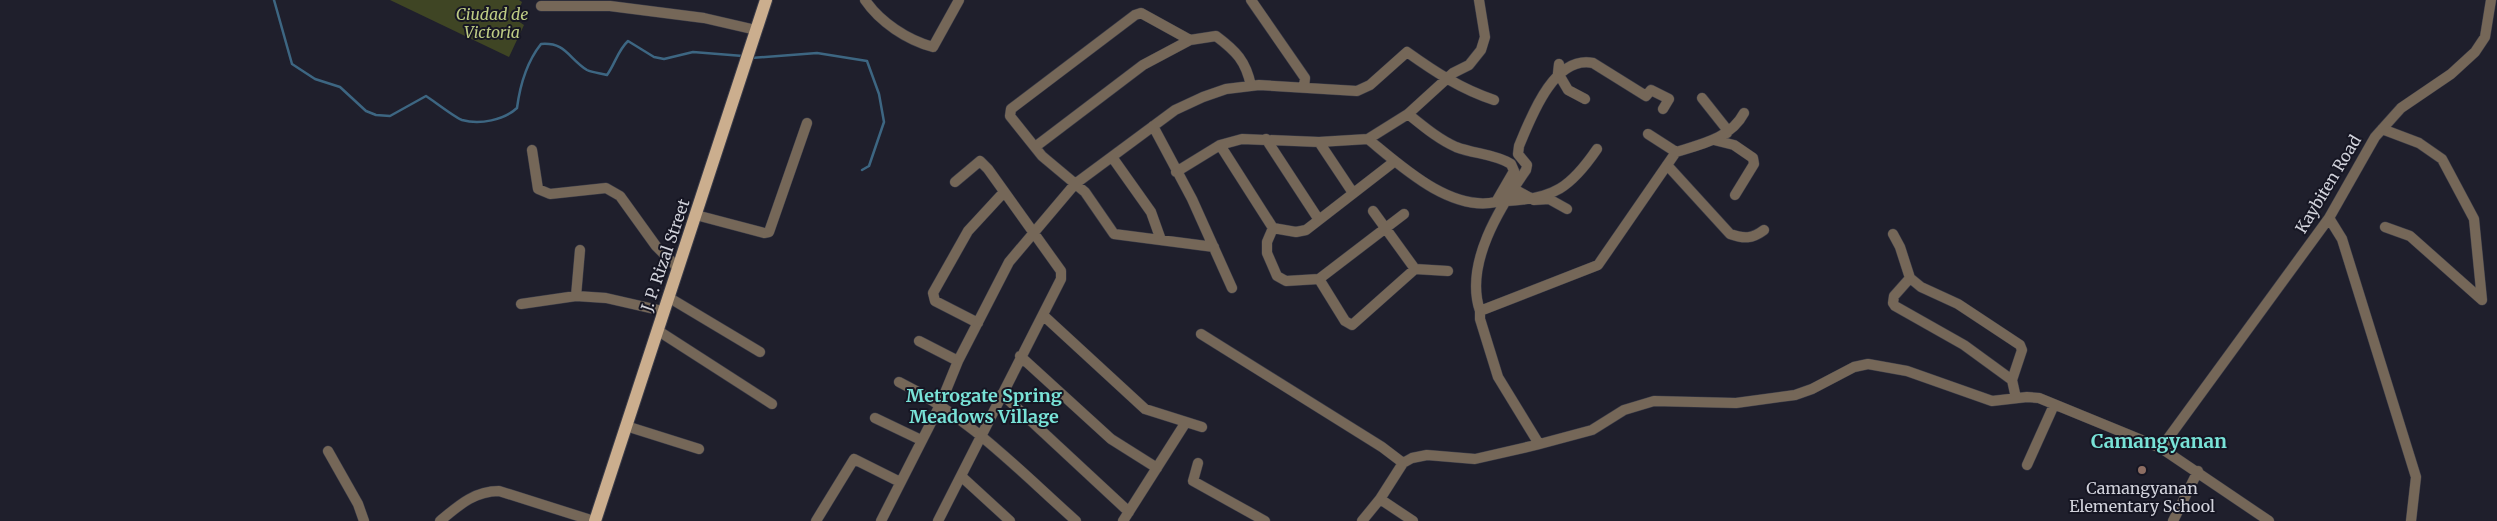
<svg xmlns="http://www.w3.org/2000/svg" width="2497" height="521" viewBox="0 0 2497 521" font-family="Merriweather,serif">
	<rect width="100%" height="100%" fill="#1f1f2c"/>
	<path fill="#3f4524" d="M 390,0 L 519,0 L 522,2 L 515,19 L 524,25 L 509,57 Z"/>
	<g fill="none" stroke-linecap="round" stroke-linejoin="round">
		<path stroke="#3d6682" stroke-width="2.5" d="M 274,0 L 292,64 L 315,79 L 340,87 L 366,111 L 376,115 L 390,116 L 426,96 C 434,101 454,117 462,120 C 480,125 504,120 517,108 C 520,85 526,63 541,44 C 566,42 568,58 587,70 C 593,73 601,73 607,75 C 615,64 618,50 628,41 L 654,57 L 664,59 L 693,52 L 743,56
			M 751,58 L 817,53 L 867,61 L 879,94 L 884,122 L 869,166 L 862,170"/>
		<defs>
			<path id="minor" d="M 865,0 C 880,22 907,40 933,47 L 959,0
				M 1251,0 L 1305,78 L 1304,87
				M 541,6 L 610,6 L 704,18 L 756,30
				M 1190,40 L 1141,13 L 1135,15 L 1011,109 L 1010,116 L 1042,156 L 1085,192 L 1114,234 L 1214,247
				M 1559,64 L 1558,73 L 1568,90 L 1585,99
				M 1702,98 L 1725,127 L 1727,133
				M 1153,126 L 1192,199 L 1232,288
				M 2382,129 L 2419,143 L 2442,159 L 2474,219 L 2482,300
				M 1648,134 L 1676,152 C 1702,144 1731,138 1744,113
				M 1266,139 L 1319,220
				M 1368,139 C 1401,166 1450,212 1496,202 L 1514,171 L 1511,164 C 1495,154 1474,154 1456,147 C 1438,139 1423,126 1408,114
				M 1714,140 L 1734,145 L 1753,158 L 1754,164 L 1735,195
				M 1319,142 L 1353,193
				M 1220,145 L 1273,228 L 1296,232 L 1306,230 L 1395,161
				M 1035,147 L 1143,65 L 1190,40 L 1216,36 C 1236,51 1246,61 1251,86
				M 532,150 L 538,189 L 550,194 L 606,188 L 620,196 L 656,246 L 678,268
				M 1112,157 L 1151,212 L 1161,240
				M 1667,165 L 1730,234 C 1744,239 1752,239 1764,230
				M 1176,172 L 1220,145 L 1242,139 L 1319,142 L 1368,139 L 1408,114 L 1453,73 L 1469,65 L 1481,50 L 1485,37 L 1479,0
				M 1514,189 L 1534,200 L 1549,199 L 1567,209
				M 1507,201 C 1554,199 1571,187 1597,149
				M 1373,211 L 1415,269
				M 696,215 L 764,233 L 769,232 L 807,123
				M 2329,218 L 2342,239 L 2416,477 L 2411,521
				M 2385,227 L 2410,236 L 2482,300
				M 1273,228 L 1267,242 L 1267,253 L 1277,276 L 1286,281 L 1319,279 L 1404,214
				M 1893,234 L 1900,247 L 1910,278 L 1921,287 L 1958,304 L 2020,345 L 2022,350 L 2012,380 L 2016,398
				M 580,250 L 576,296 L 606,298 L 663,311
				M 1910,278 L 1894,296 L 1893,303 L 1895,306 L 1964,345 L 2012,380
				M 1319,279 L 1345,321 L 1352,325 L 1415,269 L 1448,271
				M 668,297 L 760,352
				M 521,304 L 576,296
				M 1480,311 C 1464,264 1500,207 1526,170 L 1527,165 L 1518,154 L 1519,146 C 1531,117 1554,55 1593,63 L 1646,96 L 1651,90 L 1669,99 L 1663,109
				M 1044,316 L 1145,409 L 1202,427
				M 978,323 L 935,301 L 933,293 L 968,231 L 1004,192
				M 657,330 L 772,404
				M 1201,334 L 1382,447 L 1403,463
				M 919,341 L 958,361
				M 1020,356 L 1111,439 L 1157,468
				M 899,382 C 967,415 1020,471 1076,521
				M 1002,394 L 1129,512
				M 875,418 L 921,440
				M 626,426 L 699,449
				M 1539,444 L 1498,377 L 1480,319 L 1480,311 L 1598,265 L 1676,152
				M 2161,448 L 2329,218 L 2375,137 L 2401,108 L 2451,74 L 2475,52 L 2485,37 L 2491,0
				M 328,451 L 358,504 L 364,521
				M 1198,463 L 1193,481 L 1265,521
				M 2027,465 L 2054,405
				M 962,477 L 1010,521
				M 1380,499 L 1413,521
				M 440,521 C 458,506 474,491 499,491 L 594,521
				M 816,521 L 854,459 L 900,482
				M 881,521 L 940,405 L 958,361 L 1009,262 L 1075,184 L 1175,110 L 1203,97 L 1226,89 L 1259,85 L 1357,91 L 1370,85 L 1407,52 C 1435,72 1461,89 1494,100
				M 938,521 L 1061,279 L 1061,271 L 988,169 L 980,161 L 955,182
				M 1123,521 L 1186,422
				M 1362,521 L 1380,499 L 1403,463 L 1412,458 L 1427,455 L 1475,459 L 1536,445 L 1592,430 L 1624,410 L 1654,401 L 1736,403 L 1795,395 L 1812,389 L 1854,367 L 1868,364 L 1907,371 L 1992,401 L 2027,397 L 2039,398 L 2161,448 L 2269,521
				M 2173,521 L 2198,471"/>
			<path id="major" d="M 595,521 L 766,0"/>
		</defs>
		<use href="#minor" stroke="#3b3c48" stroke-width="11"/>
		<use href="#major" stroke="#3b3c48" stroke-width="14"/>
		<use href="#minor" stroke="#756758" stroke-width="10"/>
		<use href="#major" stroke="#cbae8e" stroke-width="12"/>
	</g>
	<circle fill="#8d6e63" stroke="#161623" stroke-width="2" cx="2142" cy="470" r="5"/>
	<g text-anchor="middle" stroke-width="4" stroke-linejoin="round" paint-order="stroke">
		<g font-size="16" font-style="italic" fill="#becb84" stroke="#161623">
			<text x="492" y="20">Ciudad de<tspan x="492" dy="18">Victoria</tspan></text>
		</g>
		<g font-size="16" fill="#d1d2db" stroke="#161623">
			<text transform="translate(2328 184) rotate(-59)" y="6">Kaybiten Road</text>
			<text transform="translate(665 255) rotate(-71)" y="6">J. P. Rizal Street</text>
		</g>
		<g font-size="16" fill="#d1d2db" stroke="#161623">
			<text x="2142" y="494">Camangyanan<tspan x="2142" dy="18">Elementary School</tspan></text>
		</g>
		<g font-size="18" font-weight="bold" fill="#78e2d7" stroke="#161623">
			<text x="984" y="402">Metrogate Spring<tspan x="984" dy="21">Meadows Village</tspan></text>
		</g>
		<g font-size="19" font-weight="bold" fill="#78e2d7" stroke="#161623">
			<text x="2159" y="448">Camangyanan</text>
		</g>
	</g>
</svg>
